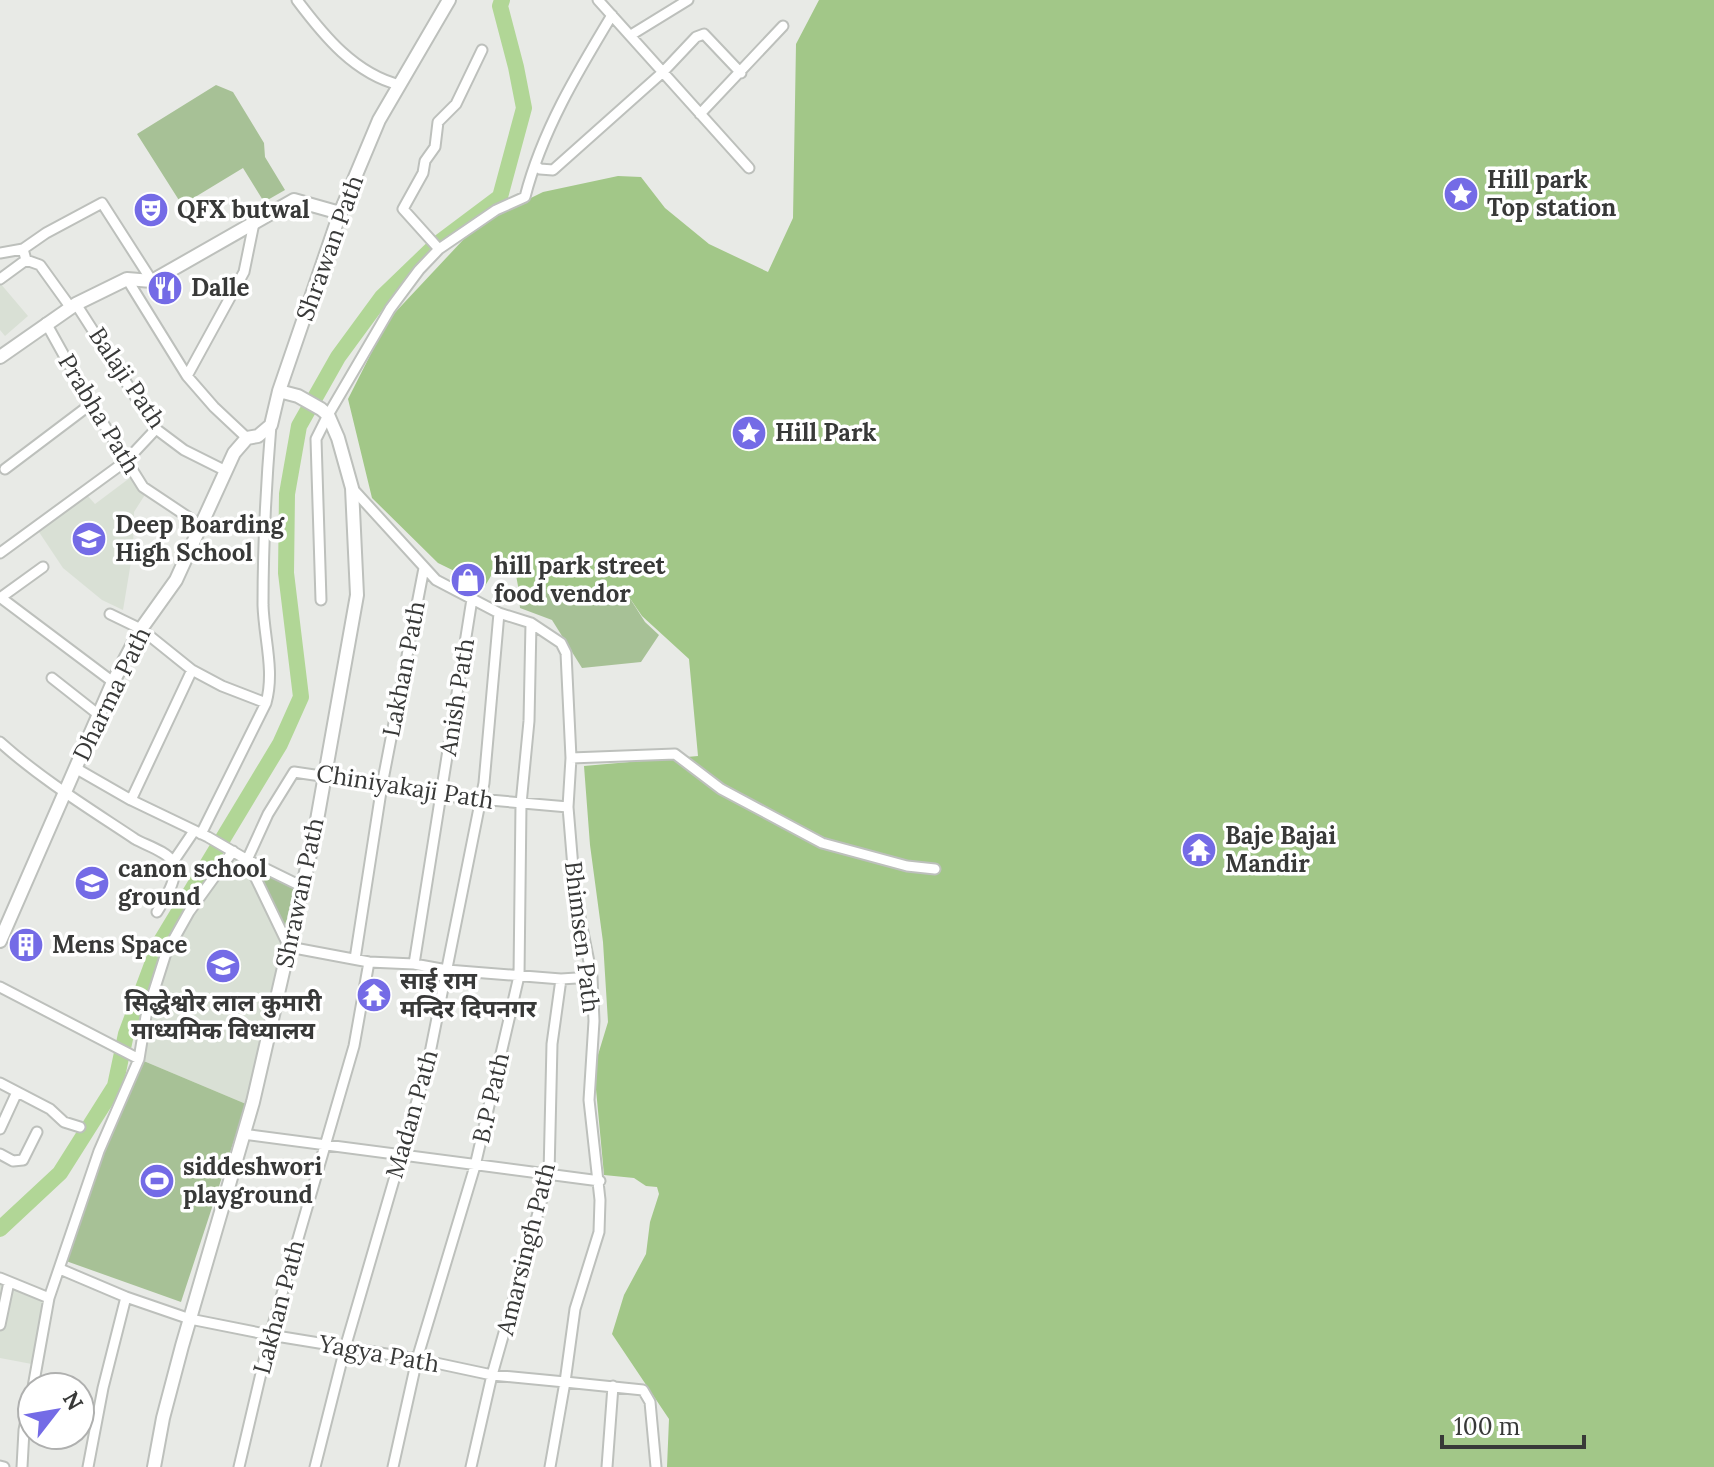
<svg xmlns="http://www.w3.org/2000/svg" width="1714" height="1467" viewBox="0 0 1714 1467" font-family="Lora,'Noto Sans Devanagari',serif">
	<rect width="100%" height="100%" fill="#e8eae6"/>
	<path fill="#d9e0d5" d="M 0,283 L 28,316 L 5,336 L 0,330 Z
		M 135,474 L 148,490 L 134,512 L 133,550 L 123,610 L 102,600 L 63,568 L 37,529 L 87,495 L 95,504 Z
		M 233,851 L 244,858 L 289,947 L 246,1104 L 139,1059 L 166,953 Z
		M 0,1278 L 49,1298 L 37,1365 L 0,1358 Z"/>
	<path fill="#a7c196" d="M 216,85 L 233,92 L 264,143 L 265,157 L 285,190 L 264,202 L 243,168 L 182,205 L 137,134 Z
		M 518,586 L 558,591 L 619,590 L 629,597 L 645,622 L 659,635 L 641,662 L 582,668 L 552,620 L 520,608 Z
		M 244,858 L 303,887 L 289,947 Z
		M 139,1059 L 246,1104 L 181,1302 L 66,1261 L 77,1221 Z"/>
	<path fill="#a2c788" d="M 819,0 L 1714,0 L 1714,1467 L 667,1467 L 669,1419 L 612,1334 L 624,1295 L 646,1254 L 650,1222 L 659,1194 L 657,1187 L 646,1186 L 634,1178 L 604,1175 L 594,1068 L 608,1022 L 603,942 L 590,845 L 584,766 L 698,756 L 689,659 L 642,616 L 629,597 L 619,590 L 558,591 L 518,586 L 514,564 L 501,559 L 485,586 L 438,563 L 372,498 L 348,399 L 388,320 L 478,224 L 543,192 L 618,176 L 641,177 L 665,208 L 709,244 L 768,272 L 793,218 L 796,44 Z"/>
	<g fill="none" stroke-linecap="round" stroke-linejoin="round">
		<path stroke="#b1d696" stroke-width="16" d="M 0,1229 L 60,1173 L 115,1086 L 126,1034 L 160,943 L 280,744 L 301,697 L 286,573 L 287,494 L 299,426 L 338,357 L 382,297 L 436,245 L 500,197 L 524,108 L 516,67 L 500,6 L 502,0"/>
		<defs>
			<path id="street" d="M 297,0 C 324,36 355,74 400,85
				M 598,0 L 749,168
				M 631,35 L 688,0
				M 700,114 L 783,26
				M 535,165 L 540,169 L 553,170 L 663,72 L 696,37 L 704,34 L 741,73
				M 439,249 L 403,209 L 423,173 L 425,161 L 435,147 L 438,122 L 456,104 L 482,50
				M 0,253 L 23,249
				M 26,260 L 40,265 L 71,308
				M 0,279 L 26,260 L 23,249 L 46,233 L 102,203 L 152,281
				M 127,279 L 187,376 L 214,407 L 247,438
				M 76,304 L 156,429 L 184,450 L 224,470
				M 46,323 L 91,404 L 143,487 L 200,525
				M 187,376 L 244,272 L 254,223
				M 5,469 L 91,404
				M 352,488 L 436,580 L 499,613 L 531,623 L 561,643 L 566,653 L 571,758 L 568,807 L 575,892 L 592,977 L 594,1021 L 589,1100 L 600,1200 L 599,1232 L 575,1309 L 565,1382 L 643,1390 L 650,1402 L 656,1467
				M 0,553 L 126,461 L 156,429
				M 0,597 L 113,682
				M 0,598 L 43,567
				M 321,600 L 316,439 L 328,415 L 390,309 L 419,270 L 439,249 L 496,210 L 525,197 C 542,131 577,73 612,15
				M 110,614 L 141,629 L 192,670 L 222,686 L 266,703
				M 52,678 L 99,715
				M 0,742 C 41,779 90,809 135,839 C 145,845 166,851 172,861 C 181,876 164,900 157,912
				M 571,758 L 675,754 L 721,789 L 822,843 L 907,866 L 935,869
				M 77,769 L 131,800 L 208,837 L 244,858 L 303,887
				M 131,800 L 192,670
				M 568,807 L 433,795 L 382,785 L 294,772 L 268,814 L 247,860 L 289,947 L 369,962 L 414,964 L 447,970 L 561,979 L 592,977
				M 201,834 L 266,703 C 275,671 264,638 263,605 C 263,544 266,485 271,425
				M 173,862 L 194,831
				M 355,959 L 382,785 L 424,568
				M 414,964 L 472,599
				M 0,987 L 139,1059
				M 0,1083 L 50,1109 L 64,1122 L 80,1127
				M 0,1129 L 17,1092
				M 243,1134 L 600,1181
				M 0,1154 L 13,1161 L 23,1160 L 37,1132
				M 60,1269 L 126,1297 L 190,1319 L 270,1335 L 417,1359 L 492,1375 L 565,1382 L 550,1467
				M 0,1278 L 49,1298 L 33,1387
				M 49,1298 L 99,1151 L 139,1059 L 146,1016 L 166,953 L 189,912 L 233,851
				M 0,1325 L 9,1282
				M 0,1466 L 4,1467
				M 22,1467 L 24,1430 L 32,1391
				M 88,1467 L 103,1388 L 126,1297
				M 239,1467 L 270,1335 L 354,1046 L 369,962
				M 315,1467 L 345,1348 L 428,1063 L 484,783 L 499,613
				M 393,1467 L 417,1359 L 475,1166 L 519,976 L 521,804 L 529,721 L 531,623
				M 471,1467 L 492,1375 L 549,1174 L 552,1044 L 561,979
				M 607,1467 L 613,1386"/>
			<path id="secondary" d="M 0,357 L 76,304 L 127,279 L 152,281 L 294,200 L 340,213
				M 0,941 L 113,682 L 141,629 L 176,580 L 234,453 L 247,438 L 258,436 L 271,425 L 279,391 L 340,213 L 379,120 L 449,0
				M 154,1467 L 163,1418 L 182,1346 L 253,1102 L 314,837 L 357,595 L 352,488 L 338,438 L 328,415 L 321,409 L 298,396 L 279,391"/>
		</defs>
		<use href="#street" stroke="#bdc0bc" stroke-width="13"/>
		<use href="#secondary" stroke="#bdc0bc" stroke-width="16"/>
		<use href="#street" stroke="#fff" stroke-width="9"/>
		<use href="#secondary" stroke="#fff" stroke-width="12"/>
	</g>
	<defs>
		<symbol id="sight-disc" viewBox="-11 -11 22 22"><circle r="9.5" fill="#746be6" stroke="#fff"/><path d="M0-6L1.8-2.2L6-1.7L2.9 1.2L3.7 5.4L0 3.3L-3.7 5.4L-2.9 1.2L-6-1.7L-1.8-2.2Z" fill="#fff"/></symbol>
		<symbol id="theatre-disc" viewBox="-11 -11 22 22"><circle r="9.5" fill="#746be6" stroke="#fff"/><path d="M-5-5.5Q0-4 5-5.5V0Q5 5 0 6Q-5 5-5 0ZM-3.3-2.5H-1v1.5H-3.3ZM1-2.5H3.3v1.5H1ZM-2.8 1Q0 5.5 2.8 1Z" fill="#fff"/></symbol>
		<symbol id="restaurant-disc" viewBox="-11 -11 22 22"><circle r="9.5" fill="#746be6" stroke="#fff"/><path d="M-5-6h1v4h1v-4h1v4h1v-4h1v5L-1.5 .5V6h-2V.5L-5-1ZM5-6V6H3V1.5H1.5Q1.5-4 5-6Z" fill="#fff"/></symbol>
		<symbol id="school-disc" viewBox="-11 -11 22 22"><circle r="9.5" fill="#746be6" stroke="#fff"/><path d="M0-5L7-2L0 1L-7-2ZM-4 1L0 2.5L4 1V4Q0 6-4 4Z" fill="#fff"/></symbol>
		<symbol id="shop-disc" viewBox="-11 -11 22 22"><circle r="9.5" fill="#746be6" stroke="#fff"/><path d="M-5-2.5h2.3a2.7 3.5 0 0 1 5.4 0H5L5.5 6h-11ZM-1.5-2.5h3a1.5 2.3 0 0 0-3 0Z" fill="#fff"/></symbol>
		<symbol id="temple-disc" viewBox="-11 -11 22 22"><circle r="9.5" fill="#746be6" stroke="#fff"/><path d="M0-6L5-2H3V0L6.5 2.5H4V6H1.5V3h-3V6H-4V2.5H-6.5L-3 0V-2H-5Z" fill="#fff"/></symbol>
		<symbol id="building-disc" viewBox="-11 -11 22 22"><circle r="9.5" fill="#746be6" stroke="#fff"/><path d="M-4-6H4V6H1V3H-1V6H-4ZM-2.5-4.3h1.7v1.8h-1.7ZM.8-4.3h1.7v1.8H.8ZM-2.5-1h1.7V.8h-1.7ZM.8-1h1.7V.8H.8Z" fill="#fff"/></symbol>
		<symbol id="stadium-disc" viewBox="-11 -11 22 22"><circle r="9.5" fill="#746be6" stroke="#fff"/><path d="M0-5a6.5 5 0 1 0 0 10a6.5 5 0 1 0 0-10ZM-3.5-1.8h7v3.6h-7Z" fill="#fff"/></symbol>
	</defs>
	<g fill-rule="evenodd">
		<use href="#sight-disc" x="1441" y="174" width="40" height="40"/>
		<use href="#theatre-disc" x="131" y="190" width="40" height="40"/>
		<use href="#restaurant-disc" x="145" y="268" width="40" height="40"/>
		<use href="#sight-disc" x="729" y="413" width="40" height="40"/>
		<use href="#school-disc" x="69" y="519" width="40" height="40"/>
		<use href="#shop-disc" x="448" y="560" width="40" height="40"/>
		<use href="#temple-disc" x="1179" y="830" width="40" height="40"/>
		<use href="#school-disc" x="72" y="863" width="40" height="40"/>
		<use href="#building-disc" x="6" y="925" width="40" height="40"/>
		<use href="#school-disc" x="203" y="946" width="40" height="40"/>
		<use href="#temple-disc" x="354" y="975" width="40" height="40"/>
		<use href="#stadium-disc" x="137" y="1161" width="40" height="40"/>
	</g>
	<g text-anchor="middle" stroke-width="7" stroke-linejoin="round" paint-order="stroke">
		<g font-size="24" font-weight="bold" fill="#383938" stroke="#fff" text-anchor="start">
			<text x="1487" y="188">Hill park<tspan x="1487" dy="28">Top station</tspan></text>
			<text x="177" y="218">QFX butwal</text>
			<text x="191" y="296">Dalle</text>
			<text x="775" y="441">Hill Park</text>
			<text x="115" y="533">Deep Boarding<tspan x="115" dy="28">High School</tspan></text>
			<text x="494" y="574">hill park street<tspan x="494" dy="28">food vendor</tspan></text>
			<text x="1225" y="844">Baje Bajai<tspan x="1225" dy="28">Mandir</tspan></text>
			<text x="118" y="877">canon school<tspan x="118" dy="28">ground</tspan></text>
			<text x="52" y="953">Mens Space</text>
			<text x="400" y="989">साई राम<tspan x="400" dy="28">मन्दिर दिपनगर</tspan></text>
			<text x="223" y="1011" text-anchor="middle">सिद्धेश्वोर लाल कुमारी<tspan x="223" dy="28">माध्यमिक विध्यालय</tspan></text>
			<text x="183" y="1175">siddeshwori<tspan x="183" dy="28">playground</tspan></text>
		</g>
		<g font-size="24" fill="#383938" stroke="#fff">
			<text transform="translate(330 248) rotate(-70)" y="8">Shrawan Path</text>
			<text transform="translate(127 378) rotate(56)" y="8">Balaji Path</text>
			<text transform="translate(99 414) rotate(59)" y="8">Prabha Path</text>
			<text transform="translate(404 669) rotate(-79)" y="8">Lakhan Path</text>
			<text transform="translate(112 694) rotate(-64)" y="8">Dharma Path</text>
			<text transform="translate(457 697) rotate(-81)" y="8">Anish Path</text>
			<text transform="translate(405 787) rotate(9)" y="8">Chiniyakaji Path</text>
			<text transform="translate(300 893) rotate(-78)" y="8">Shrawan Path</text>
			<text transform="translate(582 937) rotate(83)" y="8">Bhimsen Path</text>
			<text transform="translate(491 1098) rotate(-77)" y="8">B.P Path</text>
			<text transform="translate(412 1114) rotate(-74)" y="8">Madan Path</text>
			<text transform="translate(526 1249) rotate(-76)" y="8">Amarsingh Path</text>
			<text transform="translate(279 1307) rotate(-75)" y="8">Lakhan Path</text>
			<text transform="translate(379 1354) rotate(10)" y="8">Yagya Path</text>
		</g>
	</g>
	<g transform="translate(56 1411) rotate(59)"><circle r="38" fill="#ffffff" stroke="#afb0af" stroke-width="2"/>
	<path d="M0-6L14 30L0 20L-14 30Z" fill="#746be6"/>
	<text y="-12" font-size="22" font-weight="bold" text-anchor="middle" fill="#383938">N</text>
	</g>
	<path d="M1442 1435v12h142v-12" fill="none" stroke="#383938" stroke-width="4"/>
	<text x="1454" y="1435" font-size="24" fill="#383938" stroke="#ffffff" stroke-width="6" paint-order="stroke">100 m</text>
</svg>
